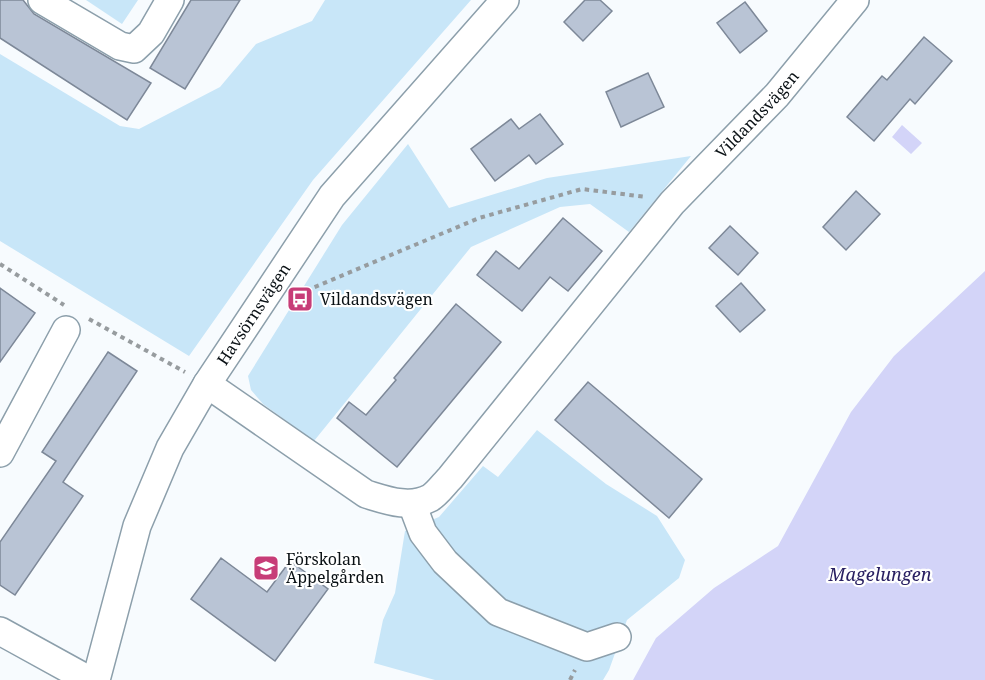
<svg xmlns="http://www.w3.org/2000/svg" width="985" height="680" viewBox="0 0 985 680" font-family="'Noto Serif',serif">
	<rect width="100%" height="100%" fill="#f7fbfe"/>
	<path fill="#c8e6f8" d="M 86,0 L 138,0 L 122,24 Z
		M 325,0 L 471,0 L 313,180 L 189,356 L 0,241 L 0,54 L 120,126 L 139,129 L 220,87 L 256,44 L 312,21 Z
		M 408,144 L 449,208 L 547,178 L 691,156 L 629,232 L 590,204 L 560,207 L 471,247 L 314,441 L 263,404 L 251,390 L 248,376 L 342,225 Z
		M 537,430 L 606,484 L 657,516 L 685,560 L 679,578 L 627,620 L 609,670 L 603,680 L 435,680 L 374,663 L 383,620 L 395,593 L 405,531 L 439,517 L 483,466 L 498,477 Z"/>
	<path fill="#d3d4f8" d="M 902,125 L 922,143 L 911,154 L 892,137 Z
		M 985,271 L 985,680 L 633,680 L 656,638 L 714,588 L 778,546 L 851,412 L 894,356 Z"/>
	<path fill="#b9c4d5" stroke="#7d8898" stroke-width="1.5" d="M 0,0 L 23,0 L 34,14 L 151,83 L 127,120 L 0,38 Z
		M 191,0 L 240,0 L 185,89 L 150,68 Z
		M 585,0 L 600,0 L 612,11 L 583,41 L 564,22 Z
		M 745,2 L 767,31 L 740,53 L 717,23 Z
		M 924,37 L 952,61 L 915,104 L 910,99 L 874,141 L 847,117 L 882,76 L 887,80 Z
		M 648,73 L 664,107 L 621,127 L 606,92 Z
		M 540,114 L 563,144 L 536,164 L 529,155 L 495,181 L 471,149 L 511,119 L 519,129 Z
		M 856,191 L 880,214 L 846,250 L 823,227 Z
		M 563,218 L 602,251 L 568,291 L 550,277 L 522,311 L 477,275 L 496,251 L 519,269 Z
		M 730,226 L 758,253 L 738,275 L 709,248 Z
		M 741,283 L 765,310 L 740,332 L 716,306 Z
		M 0,288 L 35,313 L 0,362 Z
		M 456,304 L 501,342 L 397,467 L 337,418 L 349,402 L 366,415 L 396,380 L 394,378 Z
		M 108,352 L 137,371 L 63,482 L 83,496 L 15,595 L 0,585 L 0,542 L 56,461 L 42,452 Z
		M 588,382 L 702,479 L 669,518 L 555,420 Z
		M 221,558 L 267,592 L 290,561 L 328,589 L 275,661 L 191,599 Z"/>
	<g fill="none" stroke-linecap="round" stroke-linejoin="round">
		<defs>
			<g id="minor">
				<path d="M 42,0 L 120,46 L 134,49 L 151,33 L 170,0"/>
				<path id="s1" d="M 207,384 L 366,494 C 386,500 409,509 430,498 C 437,494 444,484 450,478 L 672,203 L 777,95 L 855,0"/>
				<path d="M 0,453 L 66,330"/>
				<path d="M 412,504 L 423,533 L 445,562 L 498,612 L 587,647 L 617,637"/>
				<path d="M 0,631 L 89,680"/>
				<path id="s2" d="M 96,680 L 137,526 L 170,448 L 207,384 L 332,196 L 505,0"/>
			</g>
		</defs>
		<use href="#minor" stroke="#8c9fab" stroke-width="30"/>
		<path stroke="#979c9f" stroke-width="4" stroke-dasharray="4.5 4.5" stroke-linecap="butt" d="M 0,264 L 64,305
			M 298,294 L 479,218 L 582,189 L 646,197
			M 89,319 L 185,372
			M 570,680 L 575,670"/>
		<use href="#minor" stroke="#fff" stroke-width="27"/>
	</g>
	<defs>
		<symbol id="bus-square" viewBox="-11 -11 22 22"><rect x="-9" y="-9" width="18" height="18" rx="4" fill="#c73d78" stroke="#fff"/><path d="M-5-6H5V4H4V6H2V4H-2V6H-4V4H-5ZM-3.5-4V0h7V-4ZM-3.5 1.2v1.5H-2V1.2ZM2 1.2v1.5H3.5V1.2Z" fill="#fff"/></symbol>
		<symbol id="school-square" viewBox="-11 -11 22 22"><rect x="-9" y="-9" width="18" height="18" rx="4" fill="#c73d78" stroke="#fff"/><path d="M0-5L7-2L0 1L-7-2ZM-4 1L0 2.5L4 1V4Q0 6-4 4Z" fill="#fff"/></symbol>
	</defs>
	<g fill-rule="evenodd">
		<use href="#bus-square" x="285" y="284" width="30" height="30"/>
		<use href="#school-square" x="251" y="553" width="30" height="30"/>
	</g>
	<g text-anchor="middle" stroke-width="4.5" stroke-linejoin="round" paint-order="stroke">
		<g font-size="16" fill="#0a1115" stroke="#fff">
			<text dy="6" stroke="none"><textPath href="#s1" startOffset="764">Vildandsvägen</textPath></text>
			<text dy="6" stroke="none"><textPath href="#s2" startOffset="402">Havsörnsvägen</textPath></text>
		</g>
		<g font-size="16" fill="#0a1115" stroke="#fff" text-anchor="start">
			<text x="320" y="305">Vildandsvägen</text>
			<text x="286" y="565">Förskolan<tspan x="286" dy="18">Äppelgården</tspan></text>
		</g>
		<g font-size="18" font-style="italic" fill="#292062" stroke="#fff">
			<text x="880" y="581">Magelungen</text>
		</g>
	</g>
</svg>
